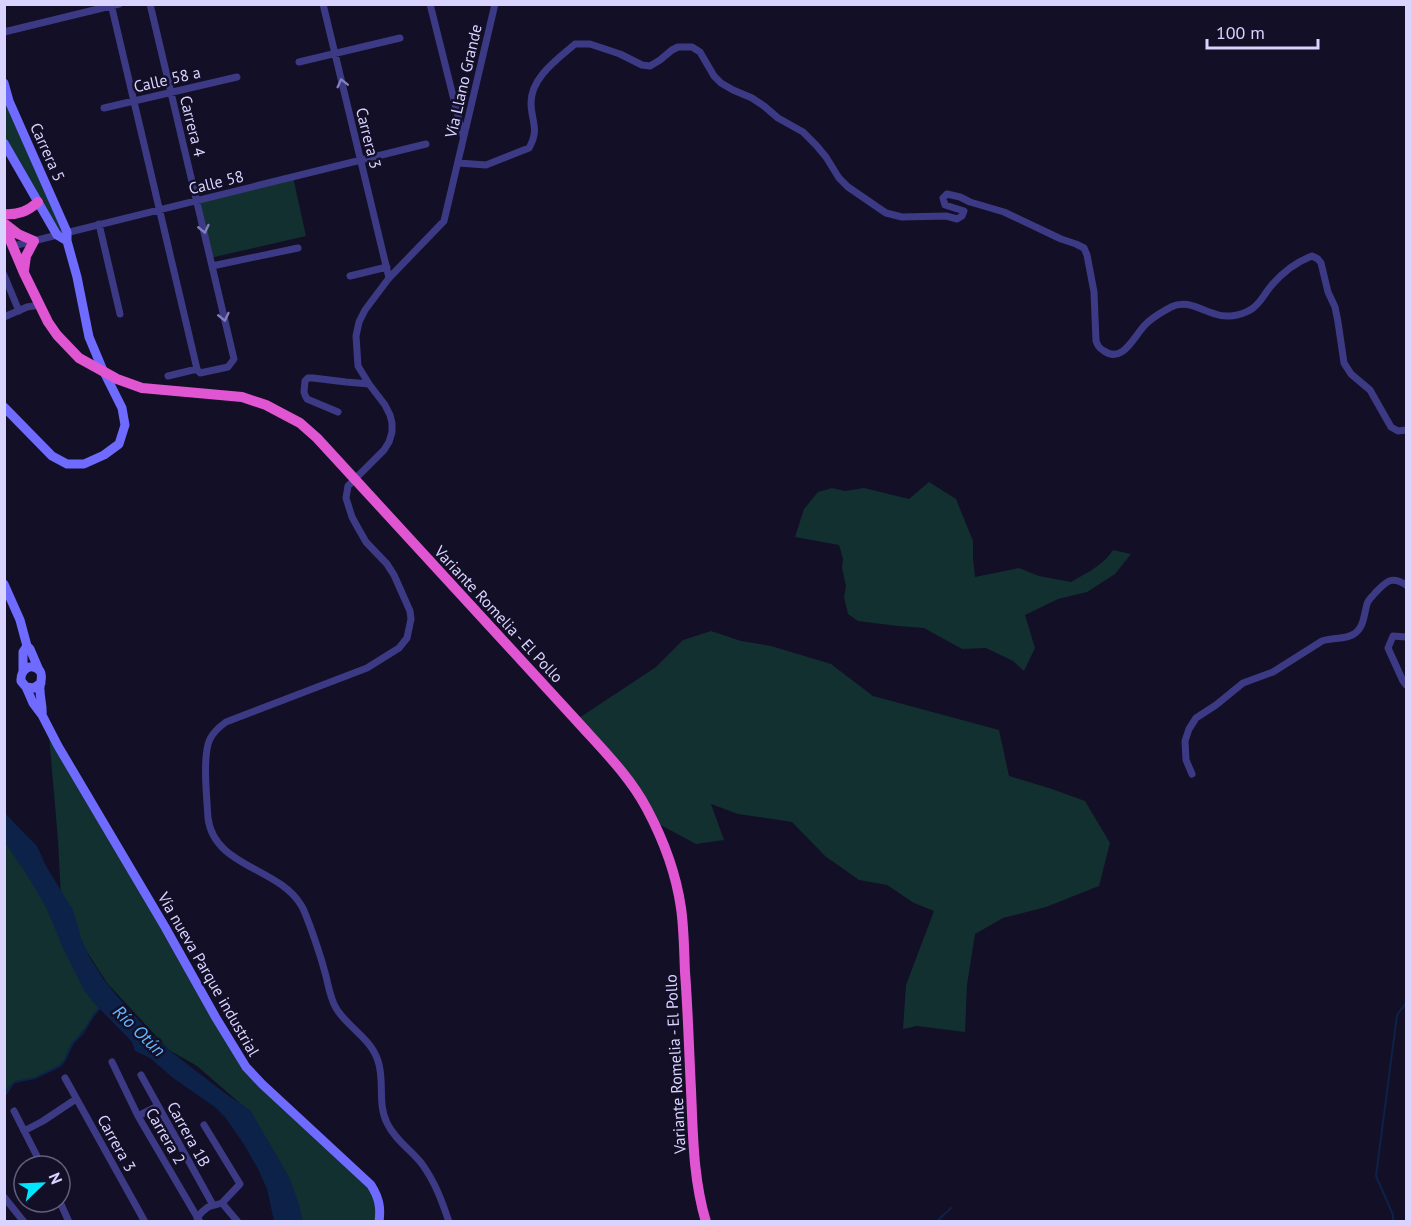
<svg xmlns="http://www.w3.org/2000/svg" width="1411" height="1226" viewBox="0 0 1411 1226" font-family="'PT Sans',sans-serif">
	<rect width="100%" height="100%" fill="#130f26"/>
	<path fill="#12302f" d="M 4,83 L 67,232 L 57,235 L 5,143 Z
		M 293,177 L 306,236 L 210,258 L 197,200 Z
		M 929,482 L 956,499 L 973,541 L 973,558 L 975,577 L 1019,568 L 1039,576 L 1071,582 C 1086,573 1104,565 1113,550 L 1131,554 L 1115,574 L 1087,592 L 1058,599 L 1025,615 L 1035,648 L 1024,671 L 1013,661 L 986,648 L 962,649 L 924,628 L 898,626 L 858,621 L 848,614 L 844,597 L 846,586 L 842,568 L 843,559 L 839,545 L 795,537 L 804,509 L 818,492 L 832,488 L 845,491 L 864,488 L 909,499 Z
		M 711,631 L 741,641 L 771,646 L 831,664 L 873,696 L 999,730 L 1009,776 L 1052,789 L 1085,801 L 1110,843 L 1099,886 L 1046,907 L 1003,918 L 975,934 L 967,985 L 965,1032 L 917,1026 L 903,1029 L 906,985 L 934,911 L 914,903 L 887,885 L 859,880 L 825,856 L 792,822 L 738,814 L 711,804 L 724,840 L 696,844 L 653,821 L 576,720 L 656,667 L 683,640 Z
		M 49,735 L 246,1067 L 371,1185 L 380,1206 L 375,1221 L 297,1221 L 242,1105 L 197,1066 L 169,1050 L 107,983 L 70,925 L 106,1000 L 75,1041 L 65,1060 L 56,1068 L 35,1078 L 15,1082 L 5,1097 L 4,834 L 62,917 L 58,840 Z"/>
	<path fill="#0c2248" d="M 4,812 L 24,833 L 37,846 L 46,866 L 73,910 L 81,938 L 89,956 L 104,980 L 117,996 L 144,1026 L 169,1050 L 226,1094 L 250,1110 L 289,1177 L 298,1201 L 303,1221 L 274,1221 L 267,1189 L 258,1169 L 245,1146 L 225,1117 L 215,1107 L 173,1078 L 150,1058 L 135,1051 L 132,1042 L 94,1003 L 84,990 L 63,948 L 46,907 L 24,870 L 5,843 Z"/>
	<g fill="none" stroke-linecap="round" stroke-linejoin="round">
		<path stroke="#0c2248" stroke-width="2" d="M 4,1098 L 8,1089 L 15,1082 L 35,1078 L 60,1066 L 65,1060 L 72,1044 L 83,1033 L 93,1016 L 101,1007
			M 936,1222 L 951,1208
			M 1393,1222 L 1393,1215 L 1376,1176 L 1397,1015 L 1406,1003"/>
		<path stroke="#3d3a85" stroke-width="7" d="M 111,4 L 197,369
			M 150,4 L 234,359 L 228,367 L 200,373 L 197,369 L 168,376
			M 323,4 L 389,278
			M 430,4 L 463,136
			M 4,32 L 119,4
			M 299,62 L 400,38
			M 104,108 L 237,77
			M 458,163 L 486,165 L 529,148 C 540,129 531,121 531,103 C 531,77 558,59 575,44 L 590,44 L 620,54 L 642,65 L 650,66 L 660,60 L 672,50 L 678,47 L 692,47 L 700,52 L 714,76 L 721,83 L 733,90 L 752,98 L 764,106 L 778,118 L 803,132 L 816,145 L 826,157 L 839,178 L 848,187 L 886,213 L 902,217 L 946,216 L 957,219 L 962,216 L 964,211 L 945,205 L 943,198 L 947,194 L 960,197 L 970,202 L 1004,212 L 1061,239 L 1076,244 L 1084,248 L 1087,255 L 1094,292 L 1096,341 C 1098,346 1099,348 1104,351 C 1123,364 1134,336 1145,325 C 1152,317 1162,312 1171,307 C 1187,299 1200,310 1215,314 C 1226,318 1240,316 1250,310 C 1260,305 1264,294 1271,286 C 1282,273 1296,262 1312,256 L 1318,259 L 1321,263 L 1328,292 L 1335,307 L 1338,322 L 1344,363 L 1351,374 L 1370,390 L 1391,427 L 1398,431 L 1406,430
			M 99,224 L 120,314
			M 13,246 L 426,144
			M 212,266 L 298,248
			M 4,275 L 19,311
			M 350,276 L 387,267
			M 4,317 L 27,307 L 40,305
			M 338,412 L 307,399 L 305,395 L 304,392 L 305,381 L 308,378 L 313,378 L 346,382 L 369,384
			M 1406,637 L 1393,636 L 1388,648 L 1403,681 L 1406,685
			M 1192,774 L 1186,760 L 1185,741 L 1189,729 L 1196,718 L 1216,705 L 1243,683 L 1273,672 L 1322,641 C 1332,637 1345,640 1354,634 C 1364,628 1364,614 1367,604 C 1368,600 1372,597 1375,593 C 1386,582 1391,575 1406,585
			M 112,1062 L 138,1116 L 200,1222
			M 141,1075 L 213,1205
			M 65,1078 L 145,1222
			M 14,1111 L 42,1166
			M 138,1116 L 158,1106
			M 24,1131 L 43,1121 L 76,1099
			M 4,1197 L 24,1222
			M 60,1202 L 69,1222
			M 222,1203 L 238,1222
			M 197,1218 L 202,1212 L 208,1207 L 222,1203 L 240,1184 L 204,1125
			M 449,1222 C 442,1201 435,1182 422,1164 C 411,1150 395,1140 387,1123 C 377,1103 385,1081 378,1061 C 371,1038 347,1027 336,1008 C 329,996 328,981 324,969 C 320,954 315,940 310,926 C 307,919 305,911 301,905 C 278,867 214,867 208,818 C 207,799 202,755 210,739 C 214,731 219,727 226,722 L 367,668 L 399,648 L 407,638 L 411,619 L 410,611 L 394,575 L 387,564 L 366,542 L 358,528 L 352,517 L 346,498 L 348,486 L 384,450 L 389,442 L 392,432 L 392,423 L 390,415 L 385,405 L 369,384 L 358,366 L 356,336 L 359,322 L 365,310 L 389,278 L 444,221 L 495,4"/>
		<path stroke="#6f6bff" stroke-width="9" d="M 4,83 L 9,101 L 67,232 L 67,241 L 77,277 L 89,337 L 102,368 L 122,408 L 125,425 L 119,444 L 104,455 L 84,464 L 67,464 L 52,456 L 4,407
			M 4,143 L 57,235 L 67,241
			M 4,584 L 20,620 L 27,646 L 30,649 L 39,670
			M 23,671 L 23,652 L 27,646
			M 41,683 L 34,688 L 26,687 L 21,681 C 20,670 31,661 40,671 C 44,677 39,684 40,690 C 40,699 43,706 42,715
			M 26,687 L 33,703 L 42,715 L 58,746 L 165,927 L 216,1018 L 246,1067 L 262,1084 L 371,1185 C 379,1198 381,1207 379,1222"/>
		<path stroke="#e055d1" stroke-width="10" d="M 4,214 C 19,215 28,211 38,202
			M 5,224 L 18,234 L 34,241 L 26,256 L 24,270
			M 4,226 L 24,273 L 48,322 L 57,335 L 79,358 L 117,379 L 142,388 L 242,397 L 266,405 L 300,423 L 317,438 L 576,720 C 601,748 629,775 647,809 C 663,839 676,873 681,908 C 684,929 684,950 685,972 C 688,1011 689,1051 691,1090 C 693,1134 693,1179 706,1222"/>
	</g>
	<defs><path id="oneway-chevron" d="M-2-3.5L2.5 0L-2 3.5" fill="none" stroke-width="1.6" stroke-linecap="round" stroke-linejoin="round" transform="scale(1.5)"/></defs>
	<g stroke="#837fbc">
		<use href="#oneway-chevron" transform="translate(342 83) rotate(-104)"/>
		<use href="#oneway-chevron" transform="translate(204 229) rotate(77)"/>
		<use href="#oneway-chevron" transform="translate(224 317) rotate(77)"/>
	</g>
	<g text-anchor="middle" stroke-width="5" stroke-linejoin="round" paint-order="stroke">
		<g font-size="16" fill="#d9d4ff" stroke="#130f26">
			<text transform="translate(167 79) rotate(-13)" y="6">Calle 58 a</text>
			<text transform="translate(463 81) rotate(-77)" y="6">Vía Llano Grande</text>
			<text transform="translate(193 126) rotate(76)" y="6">Carrera 4</text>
			<text transform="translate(369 138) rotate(76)" y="6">Carrera 3</text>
			<text transform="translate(48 152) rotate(66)" y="6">Carrera 5</text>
			<text transform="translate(216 182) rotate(-14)" y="6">Calle 58</text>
			<text transform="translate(499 614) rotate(47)" y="6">Variante Romelia - El Pollo</text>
			<text transform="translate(209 974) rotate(60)" y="6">Vía nueva Parque industrial</text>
			<text transform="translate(675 1064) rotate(-93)" y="6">Variante Romelia - El Pollo</text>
			<text transform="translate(189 1134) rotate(61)" y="6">Carrera 1B</text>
			<text transform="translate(166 1136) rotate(60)" y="6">Carrera 2</text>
			<text transform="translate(117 1143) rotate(61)" y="6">Carrera 3</text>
		</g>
		<g font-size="18" font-style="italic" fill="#62b6ff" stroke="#130f26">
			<text transform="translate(139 1031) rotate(44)" y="6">Río Otún</text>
		</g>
	</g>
	<rect width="1411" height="1226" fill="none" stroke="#d9d4ff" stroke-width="12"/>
	<g transform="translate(42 1184) rotate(67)"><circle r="28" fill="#130f26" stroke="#625e7d" stroke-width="1.5"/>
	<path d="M0-4.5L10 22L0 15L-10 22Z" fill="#00e5ff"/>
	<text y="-9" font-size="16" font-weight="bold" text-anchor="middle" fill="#d9d4ff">N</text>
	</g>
	<path d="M1207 39v9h111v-9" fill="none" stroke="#d9d4ff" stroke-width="3"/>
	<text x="1216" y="39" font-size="18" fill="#d9d4ff" stroke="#130f26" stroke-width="4.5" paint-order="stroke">100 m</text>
</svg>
